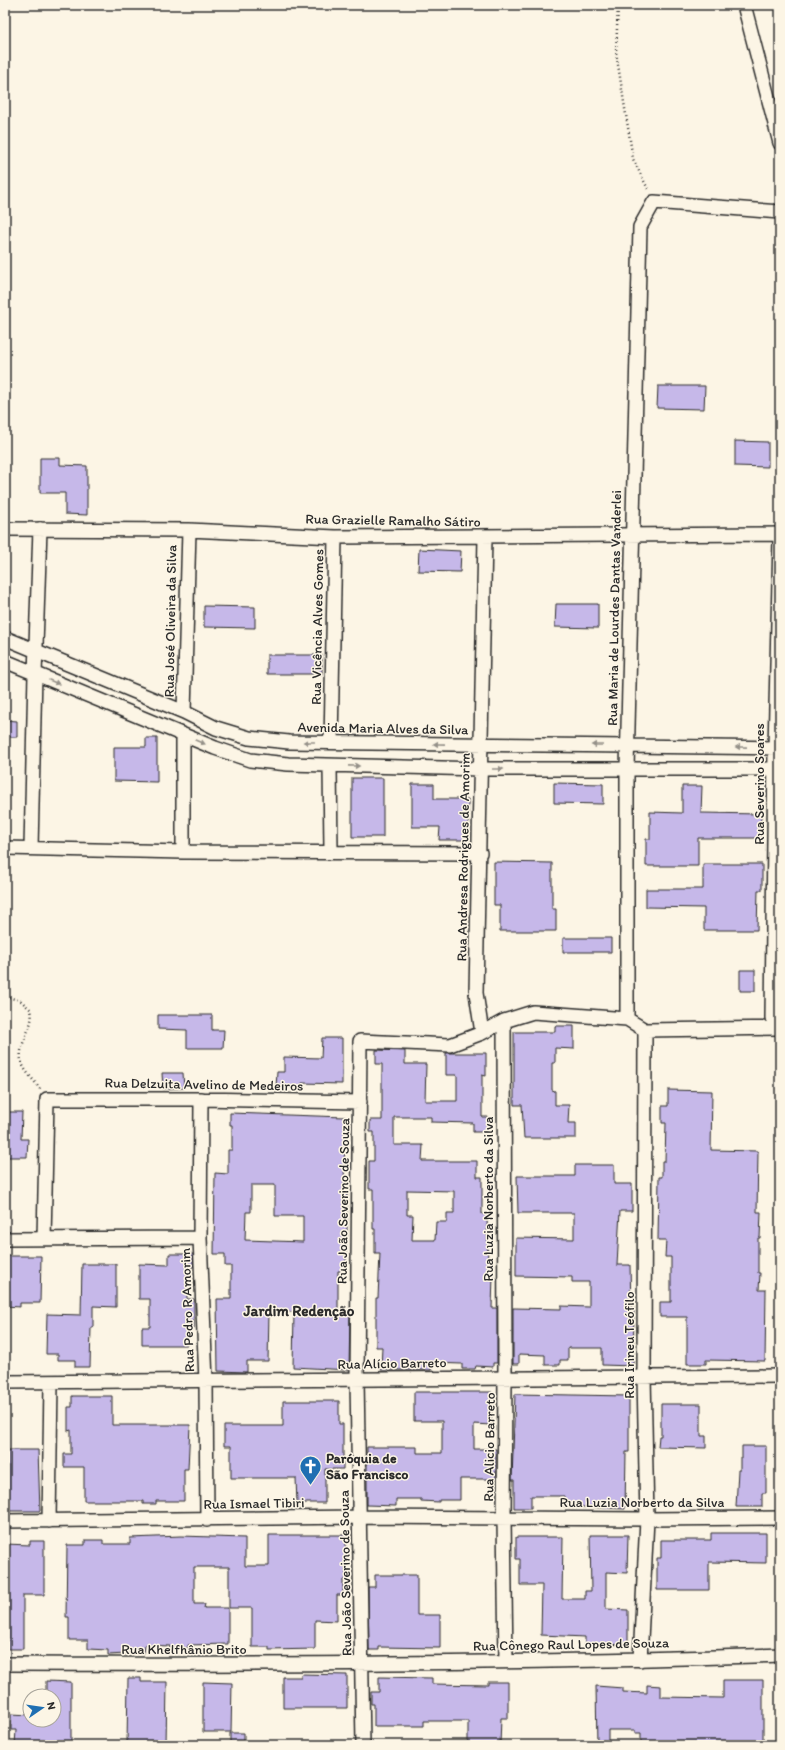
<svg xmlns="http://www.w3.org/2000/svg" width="785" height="1750" viewBox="0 0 785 1750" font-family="Itim,sans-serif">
	<rect width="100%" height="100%" fill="#fcf5e5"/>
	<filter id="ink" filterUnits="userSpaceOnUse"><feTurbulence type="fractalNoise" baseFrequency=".025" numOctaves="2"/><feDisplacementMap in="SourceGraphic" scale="8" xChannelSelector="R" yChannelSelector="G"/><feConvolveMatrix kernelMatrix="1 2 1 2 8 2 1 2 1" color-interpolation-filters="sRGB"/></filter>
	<g filter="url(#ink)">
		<path fill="#c6b8e9" stroke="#2b2b2b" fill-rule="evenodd" d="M 658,386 L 705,386 L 704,409 L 657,408 Z
			M 735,441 L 768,442 L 768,467 L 735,466 Z
			M 40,458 L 60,458 L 60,465 L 87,466 L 87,515 L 65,514 L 65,493 L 40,493 Z
			M 419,549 L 461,551 L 460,572 L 418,571 Z
			M 556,604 L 598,604 L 598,628 L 555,627 Z
			M 204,606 L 255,607 L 255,628 L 204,627 Z
			M 267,655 L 322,655 L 322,674 L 267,674 Z
			M 5,720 L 17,721 L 17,737 L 5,737 Z
			M 146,738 L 157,738 L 157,782 L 114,781 L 114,747 L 146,747 Z
			M 352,778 L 383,778 L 383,837 L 352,837 Z
			M 554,783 L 603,784 L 603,804 L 554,803 Z
			M 412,784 L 434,784 L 434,799 L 468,799 L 468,840 L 439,840 L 440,827 L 412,827 Z
			M 682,786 L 702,786 L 701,813 L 761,814 L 761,838 L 698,838 L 698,866 L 646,866 L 646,839 L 650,839 L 650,812 L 682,813 Z
			M 494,862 L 552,863 L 552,909 L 556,909 L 556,931 L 500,931 L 500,905 L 494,905 Z
			M 703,864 L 762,864 L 762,890 L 758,890 L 757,930 L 704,930 L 704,908 L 646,907 L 646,889 L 703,889 Z
			M 563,938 L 611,938 L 611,952 L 563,952 Z
			M 740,970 L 755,970 L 755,991 L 740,991 Z
			M 158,1015 L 212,1015 L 212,1030 L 224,1030 L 223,1048 L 187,1048 L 187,1030 L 158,1029 Z
			M 555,1026 L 574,1026 L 574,1049 L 555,1048 L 555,1063 L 552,1063 L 552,1090 L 555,1091 L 555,1105 L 569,1105 L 568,1123 L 576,1123 L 576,1138 L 524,1138 L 522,1105 L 514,1105 L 514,1032 L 555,1032 Z
			M 322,1038 L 342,1038 L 342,1084 L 302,1083 L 302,1088 L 276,1087 L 277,1072 L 284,1072 L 284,1057 L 321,1058 Z
			M 376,1050 L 405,1051 L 405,1064 L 426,1064 L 425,1101 L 457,1101 L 457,1075 L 446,1075 L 446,1053 L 486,1053 L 486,1076 L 482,1075 L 482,1117 L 488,1117 L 488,1132 L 473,1132 L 473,1123 L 431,1122 L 431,1117 L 394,1117 L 394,1145 L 423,1145 L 422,1161 L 477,1161 L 477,1177 L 482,1177 L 482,1214 L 487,1214 L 488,1275 L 493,1275 L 492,1308 L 497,1308 L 497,1363 L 493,1363 L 493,1367 L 476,1366 L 475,1369 L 462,1369 L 462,1364 L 432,1363 L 431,1370 L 381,1370 L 382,1347 L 376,1347 L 376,1298 L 378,1298 L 380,1253 L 375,1253 L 375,1229 L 373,1229 L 373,1189 L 369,1189 L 369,1161 L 374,1161 L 374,1132 L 370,1132 L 370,1120 L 382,1120 L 382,1064 L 376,1064 ZM 407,1190 L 454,1191 L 454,1213 L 447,1213 L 447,1222 L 436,1222 L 435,1240 L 412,1240 L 413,1215 L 407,1215 Z
			M 162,1073 L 183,1073 L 184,1088 L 163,1089 Z
			M 668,1090 L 712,1091 L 711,1150 L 758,1151 L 757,1212 L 761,1212 L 760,1238 L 758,1238 L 758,1273 L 760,1273 L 759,1290 L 766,1290 L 765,1361 L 706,1360 L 706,1364 L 687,1364 L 687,1317 L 660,1317 L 660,1302 L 671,1302 L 671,1257 L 665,1257 L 666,1240 L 658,1240 L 659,1177 L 662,1177 L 662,1161 L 665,1161 L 666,1123 L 662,1123 L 662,1106 L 668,1106 Z
			M 5,1112 L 22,1112 L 21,1139 L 28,1139 L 27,1157 L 5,1157 Z
			M 230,1113 L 345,1117 L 344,1193 L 347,1193 L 347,1237 L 346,1237 L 346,1271 L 338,1271 L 338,1312 L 350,1313 L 349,1370 L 293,1367 L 294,1312 L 269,1312 L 268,1361 L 247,1361 L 247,1372 L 218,1371 L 217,1299 L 231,1299 L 231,1266 L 225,1266 L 225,1254 L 214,1254 L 215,1173 L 228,1174 L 228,1150 L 232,1150 L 232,1125 L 230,1125 ZM 251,1185 L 275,1185 L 275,1216 L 303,1216 L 303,1242 L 245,1240 L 246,1212 L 251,1212 Z
			M 575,1165 L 614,1165 L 614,1184 L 632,1184 L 632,1211 L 620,1211 L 617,1265 L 630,1265 L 631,1308 L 634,1308 L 633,1366 L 602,1365 L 602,1348 L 568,1348 L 568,1360 L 560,1360 L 560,1365 L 545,1365 L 545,1355 L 519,1354 L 519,1364 L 513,1364 L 513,1308 L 561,1309 L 561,1306 L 589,1307 L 589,1282 L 572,1282 L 572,1277 L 516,1276 L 516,1238 L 574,1239 L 574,1213 L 518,1213 L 517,1176 L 575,1176 Z
			M 169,1254 L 193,1254 L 193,1267 L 187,1267 L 187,1299 L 194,1299 L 194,1328 L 187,1328 L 187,1345 L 142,1345 L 142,1327 L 150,1327 L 150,1299 L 139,1299 L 139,1264 L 169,1265 Z
			M 5,1256 L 41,1256 L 40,1303 L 20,1303 L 20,1307 L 5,1306 Z
			M 82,1264 L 116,1264 L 116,1307 L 93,1306 L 93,1327 L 91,1327 L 90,1367 L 75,1367 L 75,1360 L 58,1360 L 58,1354 L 46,1354 L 47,1314 L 81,1315 Z
			M 414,1392 L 492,1392 L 491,1425 L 474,1424 L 474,1449 L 496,1449 L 496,1479 L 460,1479 L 460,1500 L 439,1500 L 439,1502 L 421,1501 L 421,1499 L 396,1499 L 396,1506 L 367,1505 L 367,1447 L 417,1447 L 417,1453 L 442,1453 L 442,1421 L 414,1421 Z
			M 515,1394 L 629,1396 L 629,1452 L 626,1452 L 625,1509 L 563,1506 L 564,1496 L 531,1496 L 531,1508 L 514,1508 L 514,1480 L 512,1480 Z
			M 72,1396 L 112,1396 L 112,1425 L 190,1425 L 188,1469 L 184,1469 L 184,1501 L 156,1501 L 156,1504 L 143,1504 L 143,1501 L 84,1501 L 84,1467 L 64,1467 L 64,1454 L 71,1454 L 71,1430 L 68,1431 L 68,1407 L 72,1407 Z
			M 283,1401 L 339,1401 L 339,1424 L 343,1424 L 343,1469 L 325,1469 L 325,1503 L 297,1503 L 296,1478 L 231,1478 L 231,1446 L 224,1446 L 224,1426 L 283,1426 Z
			M 661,1404 L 701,1404 L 701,1436 L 706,1436 L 706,1448 L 658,1447 L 659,1436 L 661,1436 Z
			M 742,1446 L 766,1446 L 766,1493 L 762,1493 L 762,1507 L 736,1507 L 738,1470 L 740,1470 L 740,1458 L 742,1458 Z
			M 8,1450 L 38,1450 L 40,1511 L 8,1511 Z
			M 711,1533 L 766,1533 L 766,1563 L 709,1562 L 709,1590 L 657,1590 L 657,1558 L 661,1558 L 661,1540 L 711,1540 Z
			M 269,1535 L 346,1535 L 346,1580 L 343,1580 L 343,1595 L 337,1595 L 337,1621 L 315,1620 L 315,1649 L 269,1650 L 269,1647 L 252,1647 L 252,1608 L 229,1608 L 229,1567 L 194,1567 L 194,1604 L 205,1604 L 204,1608 L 228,1608 L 228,1644 L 188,1645 L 188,1648 L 170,1648 L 170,1646 L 145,1645 L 144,1653 L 108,1655 L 108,1650 L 88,1649 L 88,1640 L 69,1640 L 69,1617 L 66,1617 L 67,1545 L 85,1545 L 85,1540 L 103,1540 L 103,1544 L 130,1544 L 130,1538 L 181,1536 L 245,1538 L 245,1566 L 269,1566 Z
			M 590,1535 L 628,1535 L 627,1573 L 606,1572 L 606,1609 L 628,1610 L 628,1644 L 585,1646 L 585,1637 L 541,1635 L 542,1585 L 520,1585 L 520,1559 L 516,1559 L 516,1537 L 563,1537 L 562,1599 L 585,1599 L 585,1591 L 591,1591 Z
			M 30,1541 L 44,1541 L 44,1595 L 23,1595 L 23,1649 L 8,1649 L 8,1579 L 5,1579 L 5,1544 L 30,1545 Z
			M 375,1575 L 417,1575 L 417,1615 L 440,1615 L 440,1648 L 379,1647 L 379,1650 L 369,1650 L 368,1587 L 375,1587 Z
			M 301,1674 L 347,1675 L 347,1708 L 283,1708 L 283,1677 L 301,1677 Z
			M 379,1677 L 432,1678 L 432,1684 L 488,1685 L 488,1682 L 508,1682 L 508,1718 L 501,1718 L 500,1745 L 468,1745 L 468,1721 L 424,1721 L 424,1726 L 374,1726 L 374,1704 L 371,1704 L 371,1692 L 379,1692 Z
			M 128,1678 L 141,1678 L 141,1682 L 167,1682 L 166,1745 L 127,1745 Z
			M 723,1680 L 763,1680 L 763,1745 L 641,1745 L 641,1733 L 635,1733 L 635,1730 L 608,1730 L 608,1745 L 597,1745 L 596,1686 L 623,1688 L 623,1692 L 647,1693 L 647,1685 L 661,1686 L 661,1697 L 723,1698 Z
			M 46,1681 L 71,1682 L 71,1745 L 15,1745 L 16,1730 L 11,1730 L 11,1714 L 30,1715 L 30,1720 L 54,1720 L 54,1696 L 46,1696 Z
			M 203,1682 L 232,1683 L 231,1732 L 203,1732 Z
			M 230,1733 L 244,1733 L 244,1745 L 230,1745 Z"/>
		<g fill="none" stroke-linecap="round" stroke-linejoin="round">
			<defs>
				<path id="street" d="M 744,5 L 780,143
					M 5,529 L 189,530 L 335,537 L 780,534
					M 780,539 L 775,748 L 772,1018 L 780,1026
					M 5,638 L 184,712 L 216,728 L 249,738 L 289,742 L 780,748
					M 5,661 L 215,748 L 250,760 L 288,764 L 480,769 L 780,769
					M 184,712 L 189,530
					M 331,742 L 335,537
					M 330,766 L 331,851
					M 5,848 L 183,852 L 480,853
					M 31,848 L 35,674 L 40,529
					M 183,852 L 183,735
					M 627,1019 L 627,769 L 640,227 L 654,202 L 780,212
					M 504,1021 L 505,1377 L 504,1518 L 506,1661
					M 482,1033 L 476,993 L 485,537
					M 201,1099 L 200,1238 L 206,1381 L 207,1520
					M 5,1239 L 200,1238
					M 44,1239 L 47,1099 L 201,1099 L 360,1102
					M 5,1382 L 780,1376
					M 5,1521 L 360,1517 L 647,1519 L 780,1518
					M 49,1521 L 51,1382
					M 640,1660 L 647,1519 L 644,1377 L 645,1030
					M 5,1664 C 263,1665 522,1664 780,1655
					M 363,1745 L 357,1379 L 360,1041 L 450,1045 L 482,1033 L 504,1021 L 533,1012 L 627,1019 L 645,1030 L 780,1028"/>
			</defs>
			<use href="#street" stroke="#2b2b2b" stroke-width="16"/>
			<path stroke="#2b2b2b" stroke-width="2.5" stroke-dasharray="1 3" stroke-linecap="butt" d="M 618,5 L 616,52 L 633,159 L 649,191
				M 5,996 L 21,1001 L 31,1010 C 35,1027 18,1042 21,1060 C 23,1070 34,1080 40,1089"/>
			<use href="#street" stroke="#fcf5e5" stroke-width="13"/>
		</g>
		<defs><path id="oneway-solid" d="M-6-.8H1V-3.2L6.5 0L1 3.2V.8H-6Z"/></defs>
		<g fill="#949088">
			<use href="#oneway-solid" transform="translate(54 682) rotate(23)"/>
			<use href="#oneway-solid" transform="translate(200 742) rotate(23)"/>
			<use href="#oneway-solid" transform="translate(309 742) rotate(180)"/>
			<use href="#oneway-solid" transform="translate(439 744) rotate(-179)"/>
			<use href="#oneway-solid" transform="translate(597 745) rotate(180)"/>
			<use href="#oneway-solid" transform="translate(741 747) rotate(-179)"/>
			<use href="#oneway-solid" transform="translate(354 766) rotate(1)"/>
			<use href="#oneway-solid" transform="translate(498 769)"/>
		</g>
	</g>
	<defs>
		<symbol id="church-pin" viewBox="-11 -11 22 30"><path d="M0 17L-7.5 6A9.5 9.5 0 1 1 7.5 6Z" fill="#1f6fb2" stroke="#fcf5e5"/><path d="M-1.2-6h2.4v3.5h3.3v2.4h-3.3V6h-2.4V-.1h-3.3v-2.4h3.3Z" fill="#fff"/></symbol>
	</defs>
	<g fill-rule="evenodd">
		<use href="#church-pin" x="298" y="1454" width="25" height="34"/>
	</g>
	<g text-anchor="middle" stroke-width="3" stroke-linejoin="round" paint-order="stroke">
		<g font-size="14" fill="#2b2b2b" stroke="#fcf5e5">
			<text transform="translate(393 520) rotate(1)" y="5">Rua Grazielle Ramalho Sátiro</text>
			<text transform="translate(614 608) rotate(-89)" y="5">Rua Maria de Lourdes Dantas Vanderlei</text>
			<text transform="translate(170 621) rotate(-89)" y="5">Rua José Oliveira da Silva</text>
			<text transform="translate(317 627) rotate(-89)" y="5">Rua Vicência Alves Gomes</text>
			<text transform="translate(383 728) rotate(1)" y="5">Avenida Maria Alves da Silva</text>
			<text transform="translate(759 784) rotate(-90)" y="5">Rua Severino Soares</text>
			<text transform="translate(463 857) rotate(-89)" y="5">Rua Andresa Rodrigues de Amorim</text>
			<text transform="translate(204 1084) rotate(1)" y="5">Rua Delzuita Avelino de Medeiros</text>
			<text transform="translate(488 1199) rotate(-90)" y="5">Rua Luzia Norberto da Silva</text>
			<text transform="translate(343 1201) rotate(-89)" y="5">Rua João Severino de Souza</text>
			<text transform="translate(187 1310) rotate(-92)" y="5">Rua Pedro R Amorim</text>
			<text transform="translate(629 1345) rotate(-90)" y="5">Rua Irineu Teófilo</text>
			<text transform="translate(392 1363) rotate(-1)" y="5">Rua Alício Barreto</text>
			<text transform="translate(489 1447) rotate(-89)" y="5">Rua Alicio Barreto</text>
			<text x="642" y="1507">Rua Luzia Norberto da Silva</text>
			<text transform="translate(254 1503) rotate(-1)" y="5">Rua Ismael Tibiri</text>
			<text transform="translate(345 1573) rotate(-91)" y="5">Rua João Severino de Souza</text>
			<text transform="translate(571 1644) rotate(-1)" y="5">Rua Cônego Raul Lopes de Souza</text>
			<text x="184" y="1654">Rua Khelfhânio Brito</text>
		</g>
		<g font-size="14" font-weight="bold" fill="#2b2b2b" stroke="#fcf5e5" text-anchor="start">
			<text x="326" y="1463">Paróquia de<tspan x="326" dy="16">São Francisco</tspan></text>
		</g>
		<g font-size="15" font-weight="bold" fill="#2b2b2b" stroke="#fcf5e5">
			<text x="299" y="1316">Jardim Redenção</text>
		</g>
	</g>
	<rect width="785" height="1750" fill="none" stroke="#fcf5e5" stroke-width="20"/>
	<rect x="10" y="10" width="765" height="1730" fill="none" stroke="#2b2b2b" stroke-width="1.5" filter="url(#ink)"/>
	<g transform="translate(42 1708) rotate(77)"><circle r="19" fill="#fcf5e5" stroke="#a8a49b"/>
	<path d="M0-3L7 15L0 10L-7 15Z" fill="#1f6fb2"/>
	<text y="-6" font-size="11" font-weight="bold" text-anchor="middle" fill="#2b2b2b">N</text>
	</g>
</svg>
